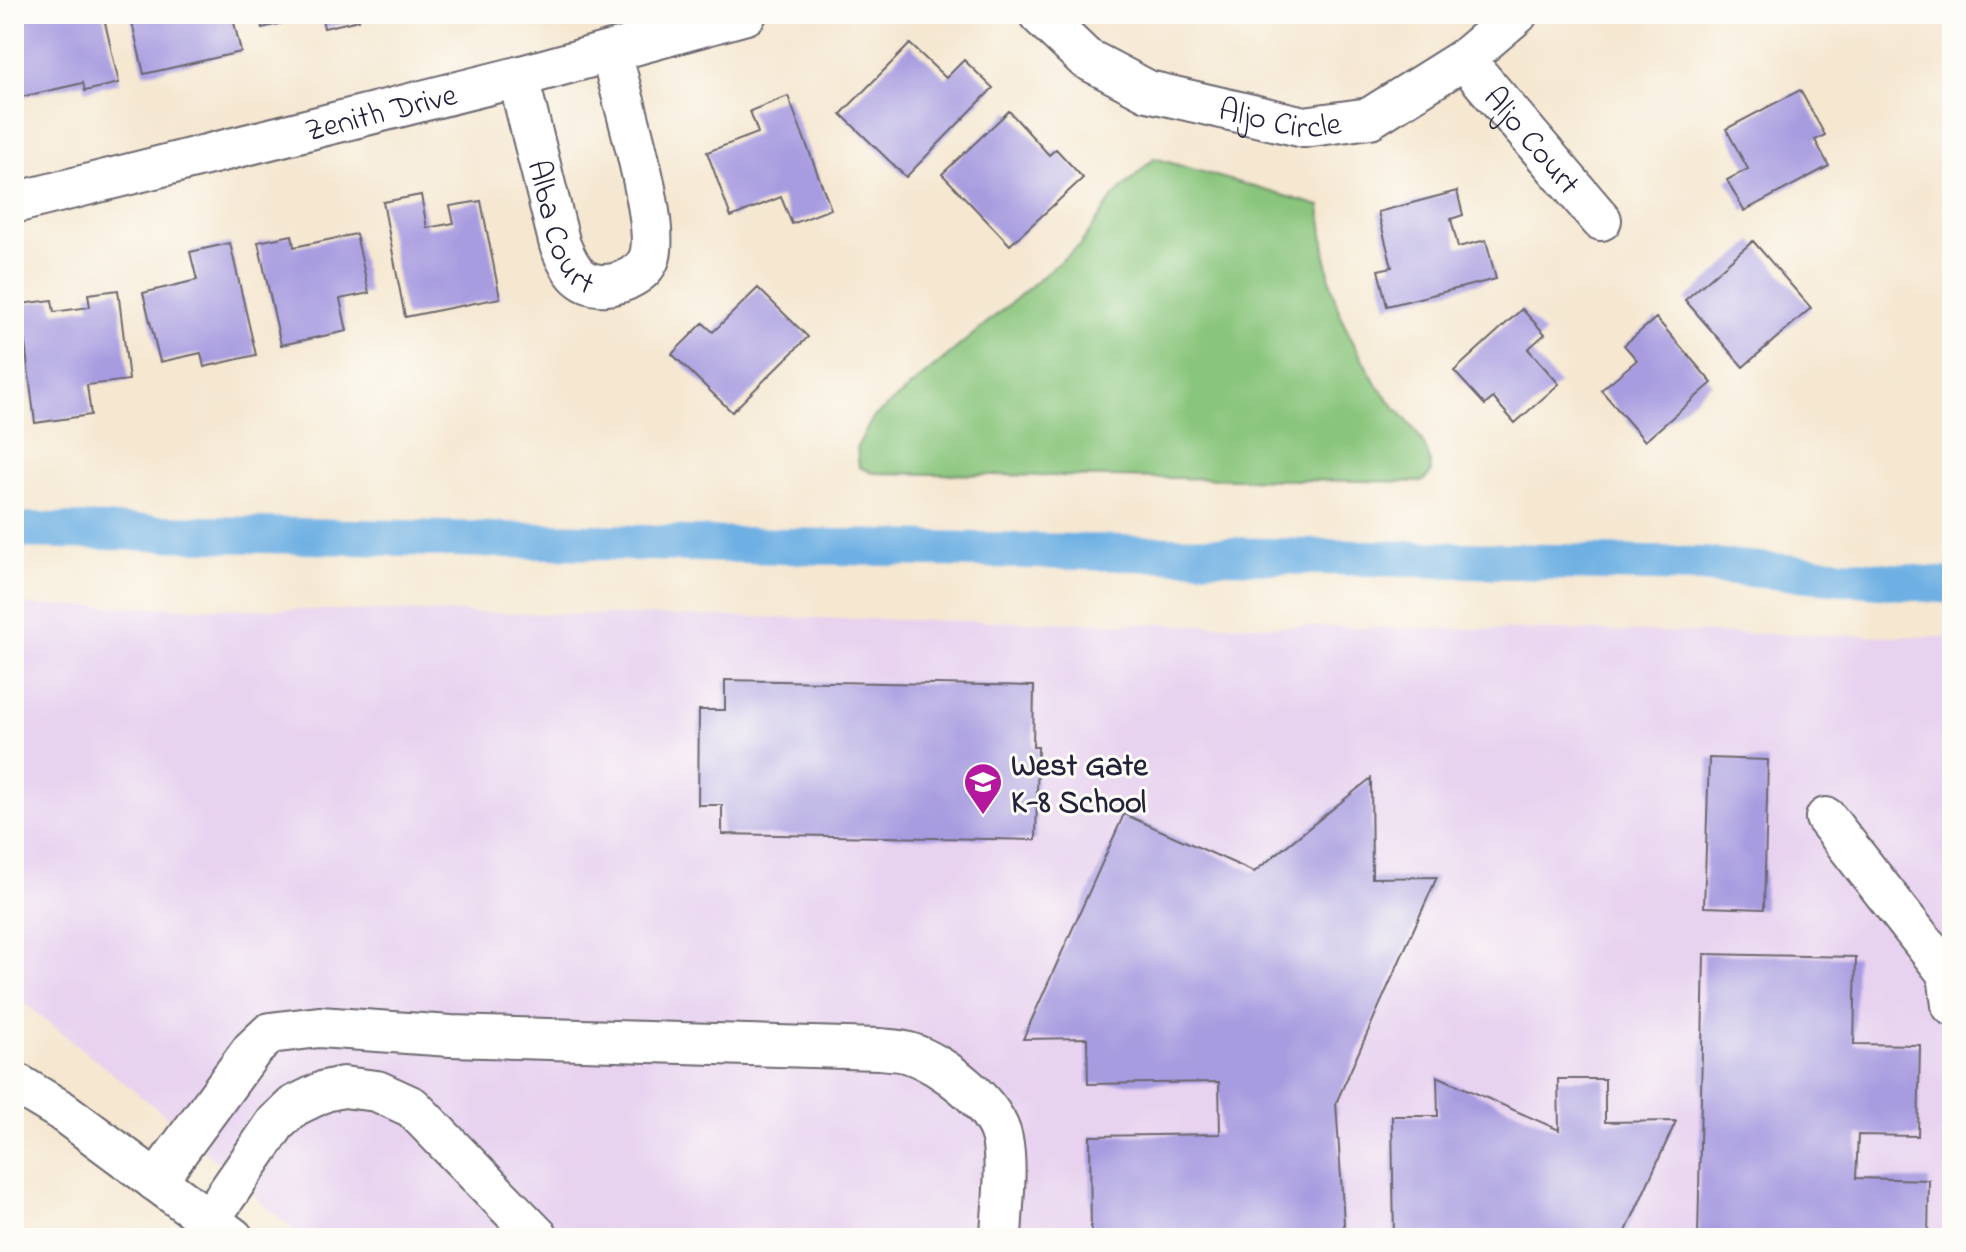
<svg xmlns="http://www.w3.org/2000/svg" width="1966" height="1252" viewBox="0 0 1966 1252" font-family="'Indie Flower',sans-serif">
	<rect width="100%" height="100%" fill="#fdfcf7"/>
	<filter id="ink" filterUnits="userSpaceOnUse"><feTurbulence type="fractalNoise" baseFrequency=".0125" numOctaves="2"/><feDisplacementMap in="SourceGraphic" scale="16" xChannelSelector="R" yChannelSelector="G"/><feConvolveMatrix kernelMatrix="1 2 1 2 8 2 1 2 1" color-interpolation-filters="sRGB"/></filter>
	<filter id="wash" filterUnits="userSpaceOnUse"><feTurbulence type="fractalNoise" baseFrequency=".006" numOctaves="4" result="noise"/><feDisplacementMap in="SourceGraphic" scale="32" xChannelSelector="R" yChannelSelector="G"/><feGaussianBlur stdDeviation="1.8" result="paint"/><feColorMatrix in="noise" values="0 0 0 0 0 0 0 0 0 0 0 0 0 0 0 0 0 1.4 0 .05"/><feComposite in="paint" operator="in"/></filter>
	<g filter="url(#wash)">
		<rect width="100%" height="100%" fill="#f5e7d0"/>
		<path fill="#e7d2ef" d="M 14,605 L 1952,637 L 1952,1238 L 302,1238 L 161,1112 L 14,995 Z"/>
		<path fill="#89c57b" stroke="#56745b" stroke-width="2" d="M 1154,158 L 1320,206 C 1324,246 1328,289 1345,326 C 1355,346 1366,367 1378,386 C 1397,414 1431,436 1431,473 L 1422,482 L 874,473 L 859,467 L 857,447 L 873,418 L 1080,245 L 1113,197 Z"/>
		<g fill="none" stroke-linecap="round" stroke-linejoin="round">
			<path stroke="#6eb0e3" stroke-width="36" d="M 14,530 L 1700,565 L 1952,586"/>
		</g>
		<g id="blocks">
			<path fill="#a89ce0" d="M 14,14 L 103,14 L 119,83 L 85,91 L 83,83 L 21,97 L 14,67 Z
				M 130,14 L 232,14 L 241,52 L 144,74 Z
				M 259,14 L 315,14 L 315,15 L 262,28 Z
				M 321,14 L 357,14 L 359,20 L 324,28 Z
				M 1189,14 L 1225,14 L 1223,23 Z
				M 910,44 L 946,78 L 964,60 L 993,88 L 906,177 L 841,114 Z
				M 1800,90 L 1825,135 L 1815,140 L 1829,166 L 1744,211 L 1727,180 L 1748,169 L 1726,129 Z
				M 788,96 L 831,209 L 792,224 L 781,197 L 731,217 L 707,152 L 758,133 L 750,111 Z
				M 1009,111 L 1049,155 L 1056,149 L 1083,178 L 1010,245 L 942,174 Z
				M 1457,191 L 1463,215 L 1451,219 L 1458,247 L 1486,240 L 1496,279 L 1387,306 L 1378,270 L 1392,267 L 1378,212 Z
				M 421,195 L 427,228 L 454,223 L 450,206 L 481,201 L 500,298 L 405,317 L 383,202 Z
				M 356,234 L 369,293 L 340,299 L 347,331 L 281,345 L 258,242 L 292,235 L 294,247 Z
				M 1753,241 L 1811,308 L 1743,367 L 1685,300 Z
				M 230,243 L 256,355 L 204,367 L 201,353 L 160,362 L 143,293 L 197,280 L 190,252 Z
				M 758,288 L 808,337 L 732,412 L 672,354 L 703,323 L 713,332 Z
				M 118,290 L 129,380 L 87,385 L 91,415 L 35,423 L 20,304 L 52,300 L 54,312 L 90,307 L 88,294 Z
				M 1522,309 L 1545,334 L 1528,349 L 1559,384 L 1515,423 L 1493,398 L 1485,405 L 1454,371 Z
				M 1656,318 L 1712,383 L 1645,441 L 1601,390 L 1637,360 L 1624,345 Z
				M 725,680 L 1034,686 L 1033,747 L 1038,747 L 1036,840 L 722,834 L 722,805 L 698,805 L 699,710 L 725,710 Z
				M 1709,758 L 1768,760 L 1764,909 L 1704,907 Z
				M 1371,778 L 1372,878 L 1437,877 L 1336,1103 L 1345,1238 L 1091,1238 L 1090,1136 L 1220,1134 L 1219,1082 L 1088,1084 L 1087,1038 L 1023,1039 L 1124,814 L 1254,872 Z
				M 1704,954 L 1856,957 L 1854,1044 L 1920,1045 L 1918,1136 L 1858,1135 L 1856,1178 L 1929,1180 L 1928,1238 L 1698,1238 Z
				M 1437,1076 L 1559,1130 L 1558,1079 L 1605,1079 L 1605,1122 L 1676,1121 L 1623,1238 L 1394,1238 L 1392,1116 L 1438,1116 Z"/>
		</g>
	</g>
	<g filter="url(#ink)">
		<use href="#blocks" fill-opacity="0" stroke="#6c676f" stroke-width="2"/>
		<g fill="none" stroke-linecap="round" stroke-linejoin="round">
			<defs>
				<g id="minor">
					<path id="s1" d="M 1039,14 L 1085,58 L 1148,91 L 1304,127 L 1370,118 L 1464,59 L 1517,14"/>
					<path id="s2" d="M 1464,59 L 1601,220"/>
					<path id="s3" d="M 518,77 L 560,245 C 569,267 579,287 606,285 C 623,284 645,273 650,256 C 660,220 621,94 611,52"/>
					<path id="s4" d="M 14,203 L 518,77 L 746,14"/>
					<path d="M 1826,818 L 1948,974 L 1952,1005"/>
					<path d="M 14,1082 L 62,1111 L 233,1238"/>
					<path d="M 156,1181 L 252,1050 L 270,1033 L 319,1027 L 451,1036 L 879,1049 C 888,1050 900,1050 909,1053 C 942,1063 995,1104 1002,1139 C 1008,1170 1002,1206 1001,1238"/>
					<path d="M 209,1220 L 276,1123 L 294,1106 L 325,1091 L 343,1087 L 377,1091 L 412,1107 L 539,1238"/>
				</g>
			</defs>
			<use href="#minor" stroke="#6c676f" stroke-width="44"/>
			<use href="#minor" stroke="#fff" stroke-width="40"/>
		</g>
	</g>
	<defs>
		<symbol id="school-pin" viewBox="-11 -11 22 30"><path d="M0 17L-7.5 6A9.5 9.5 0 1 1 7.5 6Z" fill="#b5179e" stroke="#fdfcf7"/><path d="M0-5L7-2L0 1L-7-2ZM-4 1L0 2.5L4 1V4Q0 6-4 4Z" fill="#fff"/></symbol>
	</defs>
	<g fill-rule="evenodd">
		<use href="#school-pin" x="961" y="760" width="44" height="60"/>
	</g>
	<g text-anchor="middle" stroke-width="6" stroke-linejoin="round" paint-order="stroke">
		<g font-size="32" fill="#22223b" stroke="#fdfcf7">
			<text dy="11" stroke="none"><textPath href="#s4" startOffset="378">Zenith Drive</textPath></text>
			<text dy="11" stroke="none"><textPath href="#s1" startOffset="270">Aljo Circle</textPath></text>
			<text dy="11" stroke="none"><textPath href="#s2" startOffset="106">Aljo Court</textPath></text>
			<text dy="11" stroke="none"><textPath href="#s3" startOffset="156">Alba Court</textPath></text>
		</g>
		<g font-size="32" font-weight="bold" fill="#22223b" stroke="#fdfcf7" text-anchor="start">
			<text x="1011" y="775">West Gate<tspan x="1011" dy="37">K-8 School</tspan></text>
		</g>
	</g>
	<rect width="1966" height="1252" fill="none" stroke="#fdfcf7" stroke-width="48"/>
</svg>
